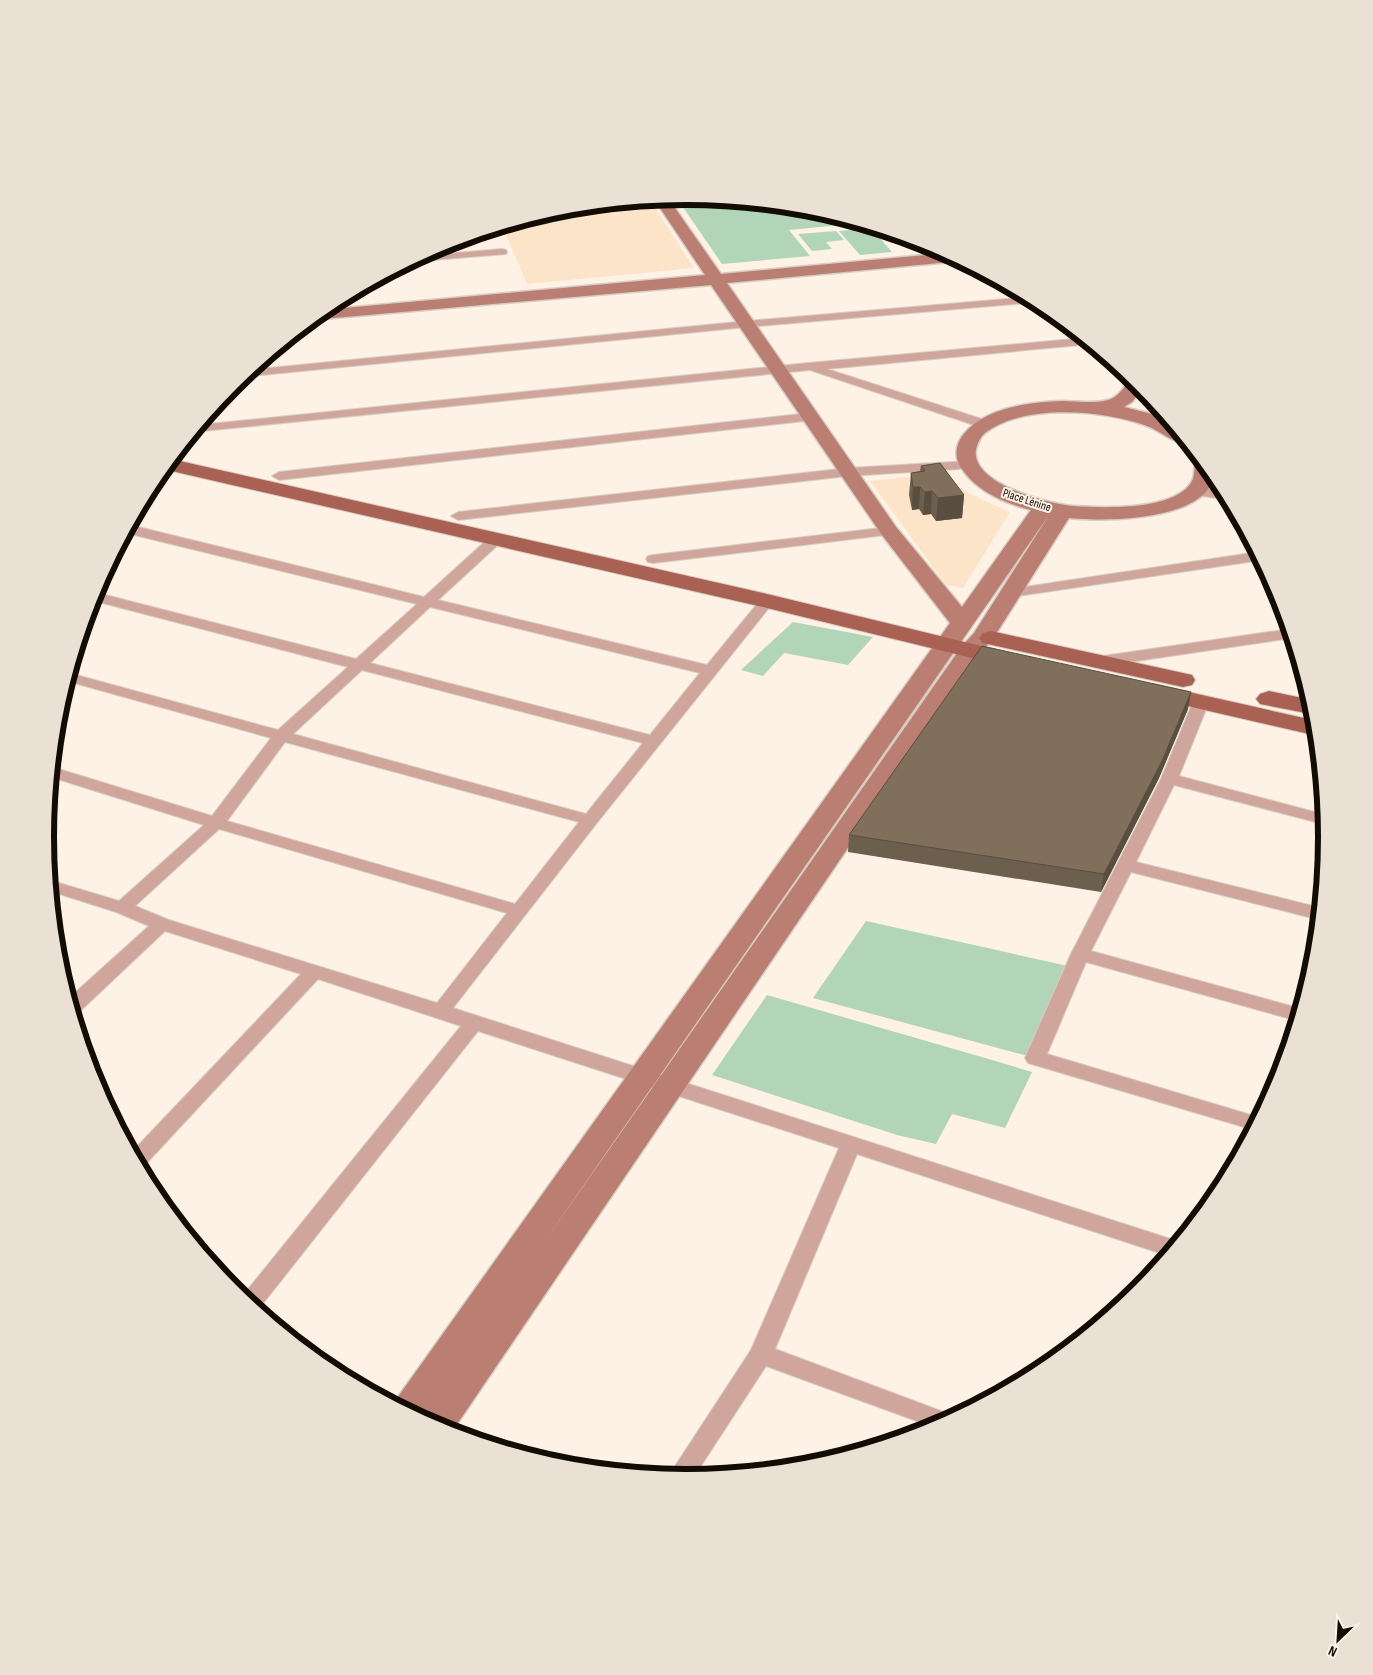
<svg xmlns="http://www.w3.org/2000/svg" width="1373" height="1675" viewBox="0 0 1373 1675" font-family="'Sofia Sans Condensed',sans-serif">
	<rect width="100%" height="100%" fill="#fdf2e5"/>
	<path fill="#fce4c8" d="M 650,200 L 694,268 L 527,284 L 502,226 L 562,208 Z
		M 941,473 L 954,484 L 978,498 L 1010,512 L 963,588 L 946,585 L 870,481 Z"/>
	<path fill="#b2d4b8" d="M 687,196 L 812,208 L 861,223 L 789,230 L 810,256 L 722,264 L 676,197 Z
		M 871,228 L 892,252 L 860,255 L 839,231 Z
		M 836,231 L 844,240 L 826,242 L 832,249 L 812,251 L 798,234 Z
		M 793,622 L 873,637 L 848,665 L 784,653 L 763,676 L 741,670 Z
		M 866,921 L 1068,966 L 1035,1058 L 813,998 Z
		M 767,995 L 999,1062 L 1032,1072 L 1005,1128 L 952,1114 L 936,1144 L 897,1135 L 712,1075 Z"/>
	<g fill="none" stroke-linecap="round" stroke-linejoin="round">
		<defs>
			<path id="street" d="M 502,249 L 506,250 L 507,252 L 506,254 L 408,262 L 420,256 Z
				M 1030,297 L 1039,302 L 747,327 L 242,377 L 250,370 L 747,321 Z
				M 1084,338 L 1091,344 L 827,369 L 991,422 L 992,425 L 986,429 L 810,370 L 193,432 L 199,425 L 808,363 Z
				M 810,413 L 816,417 L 814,420 L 279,480 L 272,476 L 279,472 Z
				M 970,461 L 977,465 L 975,468 L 848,476 L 458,520 L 451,516 L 458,512 L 848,468 Z
				M 1194,487 L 1225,491 L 1230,500 L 1189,494 L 1187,491 Z
				M 130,525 L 424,597 L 490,537 L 500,537 L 502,540 L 500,543 L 438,600 L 707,665 L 762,598 L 772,598 L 774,601 L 772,604 L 596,824 L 453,1008 L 1180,1242 L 1169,1256 L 857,1154 L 775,1349 L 957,1417 L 936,1428 L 766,1366 L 693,1478 L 668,1477 L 751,1350 L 839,1148 L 478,1031 L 257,1311 L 241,1298 L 461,1026 L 318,979 L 143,1167 L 140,1169 L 131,1153 L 301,974 L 165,931 L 78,1013 L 73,1014 L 68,999 L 149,926 L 116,912 L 50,891 L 49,880 L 119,901 L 204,825 L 51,777 L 52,767 L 212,816 L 271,738 L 67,681 L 69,673 L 278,730 L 348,667 L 91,600 L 94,592 L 356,659 L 417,604 L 126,533 ZM 430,607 L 700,673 L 650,735 L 370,663 ZM 362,670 L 643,743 L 586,814 L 293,734 ZM 285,742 L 579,822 L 515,904 L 227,821 ZM 219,829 L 507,913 L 437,1003 L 169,920 L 135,906 Z
				M 889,527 L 894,528 L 896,531 L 894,534 L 653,563 L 648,562 L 646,559 L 648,556 L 653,555 Z
				M 1258,552 L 1262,560 L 1011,597 L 1006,596 L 1004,593 L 1006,590 L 1011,589 Z
				M 1290,629 L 1292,638 L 1096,667 L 1091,665 L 1088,662 L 1091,659 L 1096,657 Z
				M 1201,697 L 1207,699 L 1209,702 L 1179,776 L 1326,815 L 1327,825 L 1174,785 L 1136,862 L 1321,908 L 1320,920 L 1131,872 L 1091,951 L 1302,1009 L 1298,1021 L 1086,962 L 1047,1054 L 1261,1118 L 1254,1130 L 1028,1063 L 1025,1058 L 1071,954 L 1161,779 L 1193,702 L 1195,699 Z"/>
			<path id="secondary" d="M 668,198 L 721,274 L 947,253 L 961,261 L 727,283 L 896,527 L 962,607 L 1031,510 C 1004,503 973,490 959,464 C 954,454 957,443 963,435 C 984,408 1029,402 1062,401 C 1077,401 1092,404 1108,400 C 1120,397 1124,385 1133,378 L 1143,388 L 1132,402 L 1124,407 L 1148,413 L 1172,422 L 1189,443 C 1176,446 1159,430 1147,426 C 1104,410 1024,403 985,433 C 980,437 978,443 976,449 C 970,484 1049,504 1074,506 C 1103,508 1176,511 1192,481 C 1195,476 1194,467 1195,462 L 1200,457 L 1214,474 C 1209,521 1104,522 1069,518 L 994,637 L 978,656 L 451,1433 L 441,1430 L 394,1405 L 395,1401 L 950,623 L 882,535 L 711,285 L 311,320 L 323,310 L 705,275 L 654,199 ZM 1049,515 L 974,633 L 962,646 L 538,1251 Z"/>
			<path id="primary" d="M 171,459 L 767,594 L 1022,656 L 1025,661 L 1022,666 L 1013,668 L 767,608 L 163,469 Z
				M 991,631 L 1183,673 L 1192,675 L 1195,680 L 1192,685 L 1183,687 L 983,643 L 979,638 L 983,633 Z
				M 1153,684 L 1317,721 L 1318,736 L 1144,696 L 1141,691 L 1144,686 Z
				M 1269,691 L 1312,700 L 1316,715 L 1260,704 L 1256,699 L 1260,694 Z"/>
		</defs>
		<use href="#street" stroke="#d7cdc1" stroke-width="2"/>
		<use href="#secondary" stroke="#d7cdc1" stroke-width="3"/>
		<use href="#primary" stroke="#d7cdc1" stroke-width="2"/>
		<use href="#street" fill="#cfa59c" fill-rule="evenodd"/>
		<use href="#secondary" fill="#ba7e72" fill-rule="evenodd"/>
		<use href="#primary" fill="#a96153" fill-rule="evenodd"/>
	</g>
	<path fill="#6d5f4e" d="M 921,466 L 964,495 L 962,518 L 936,521 L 931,514 L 923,515 L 919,509 L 912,510 L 909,495 L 911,473 L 920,471 Z
		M 1188,709 L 1159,778 L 1101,892 L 848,852 L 849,835 Z"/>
	<path fill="#594e40" d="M 913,487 L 920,487 L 919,509 L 912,510 Z
		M 932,491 L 931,514 L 923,515 L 925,492 Z
		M 964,495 L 962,518 L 936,521 L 938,498 Z
		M 1191,692 L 1188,709 L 1159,778 L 1101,892 L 1104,874 Z"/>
	<path fill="#7f6f5b" stroke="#594e40" d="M 940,463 L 964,495 L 938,498 L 932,491 L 925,492 L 920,487 L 913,487 L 911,473 L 925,471 L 921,466 Z
		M 982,646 L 1191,692 L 1162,761 L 1104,874 L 849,835 Z"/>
	<g text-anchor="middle" stroke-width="4" stroke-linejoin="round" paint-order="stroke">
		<g font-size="12" fill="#120c05" stroke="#fdf2e5">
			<text transform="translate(1027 500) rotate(18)" y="4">Place Lénine</text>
		</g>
	</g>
	<path d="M0 0H1373V1675H0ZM54 837a632 632 0 1 1 1264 0a632 632 0 1 1-1264 0Z" fill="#eae0d3" fill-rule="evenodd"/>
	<path fill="none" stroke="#120c05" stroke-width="6" d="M54 837a632 632 0 1 1 1264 0a632 632 0 1 1-1264 0Z"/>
	<g transform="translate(1338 1640) rotate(205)" stroke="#fdf2e5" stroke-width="4" paint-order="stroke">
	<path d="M0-4L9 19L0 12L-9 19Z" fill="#120c05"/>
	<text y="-8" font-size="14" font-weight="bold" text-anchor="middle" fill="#120c05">N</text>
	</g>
</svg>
